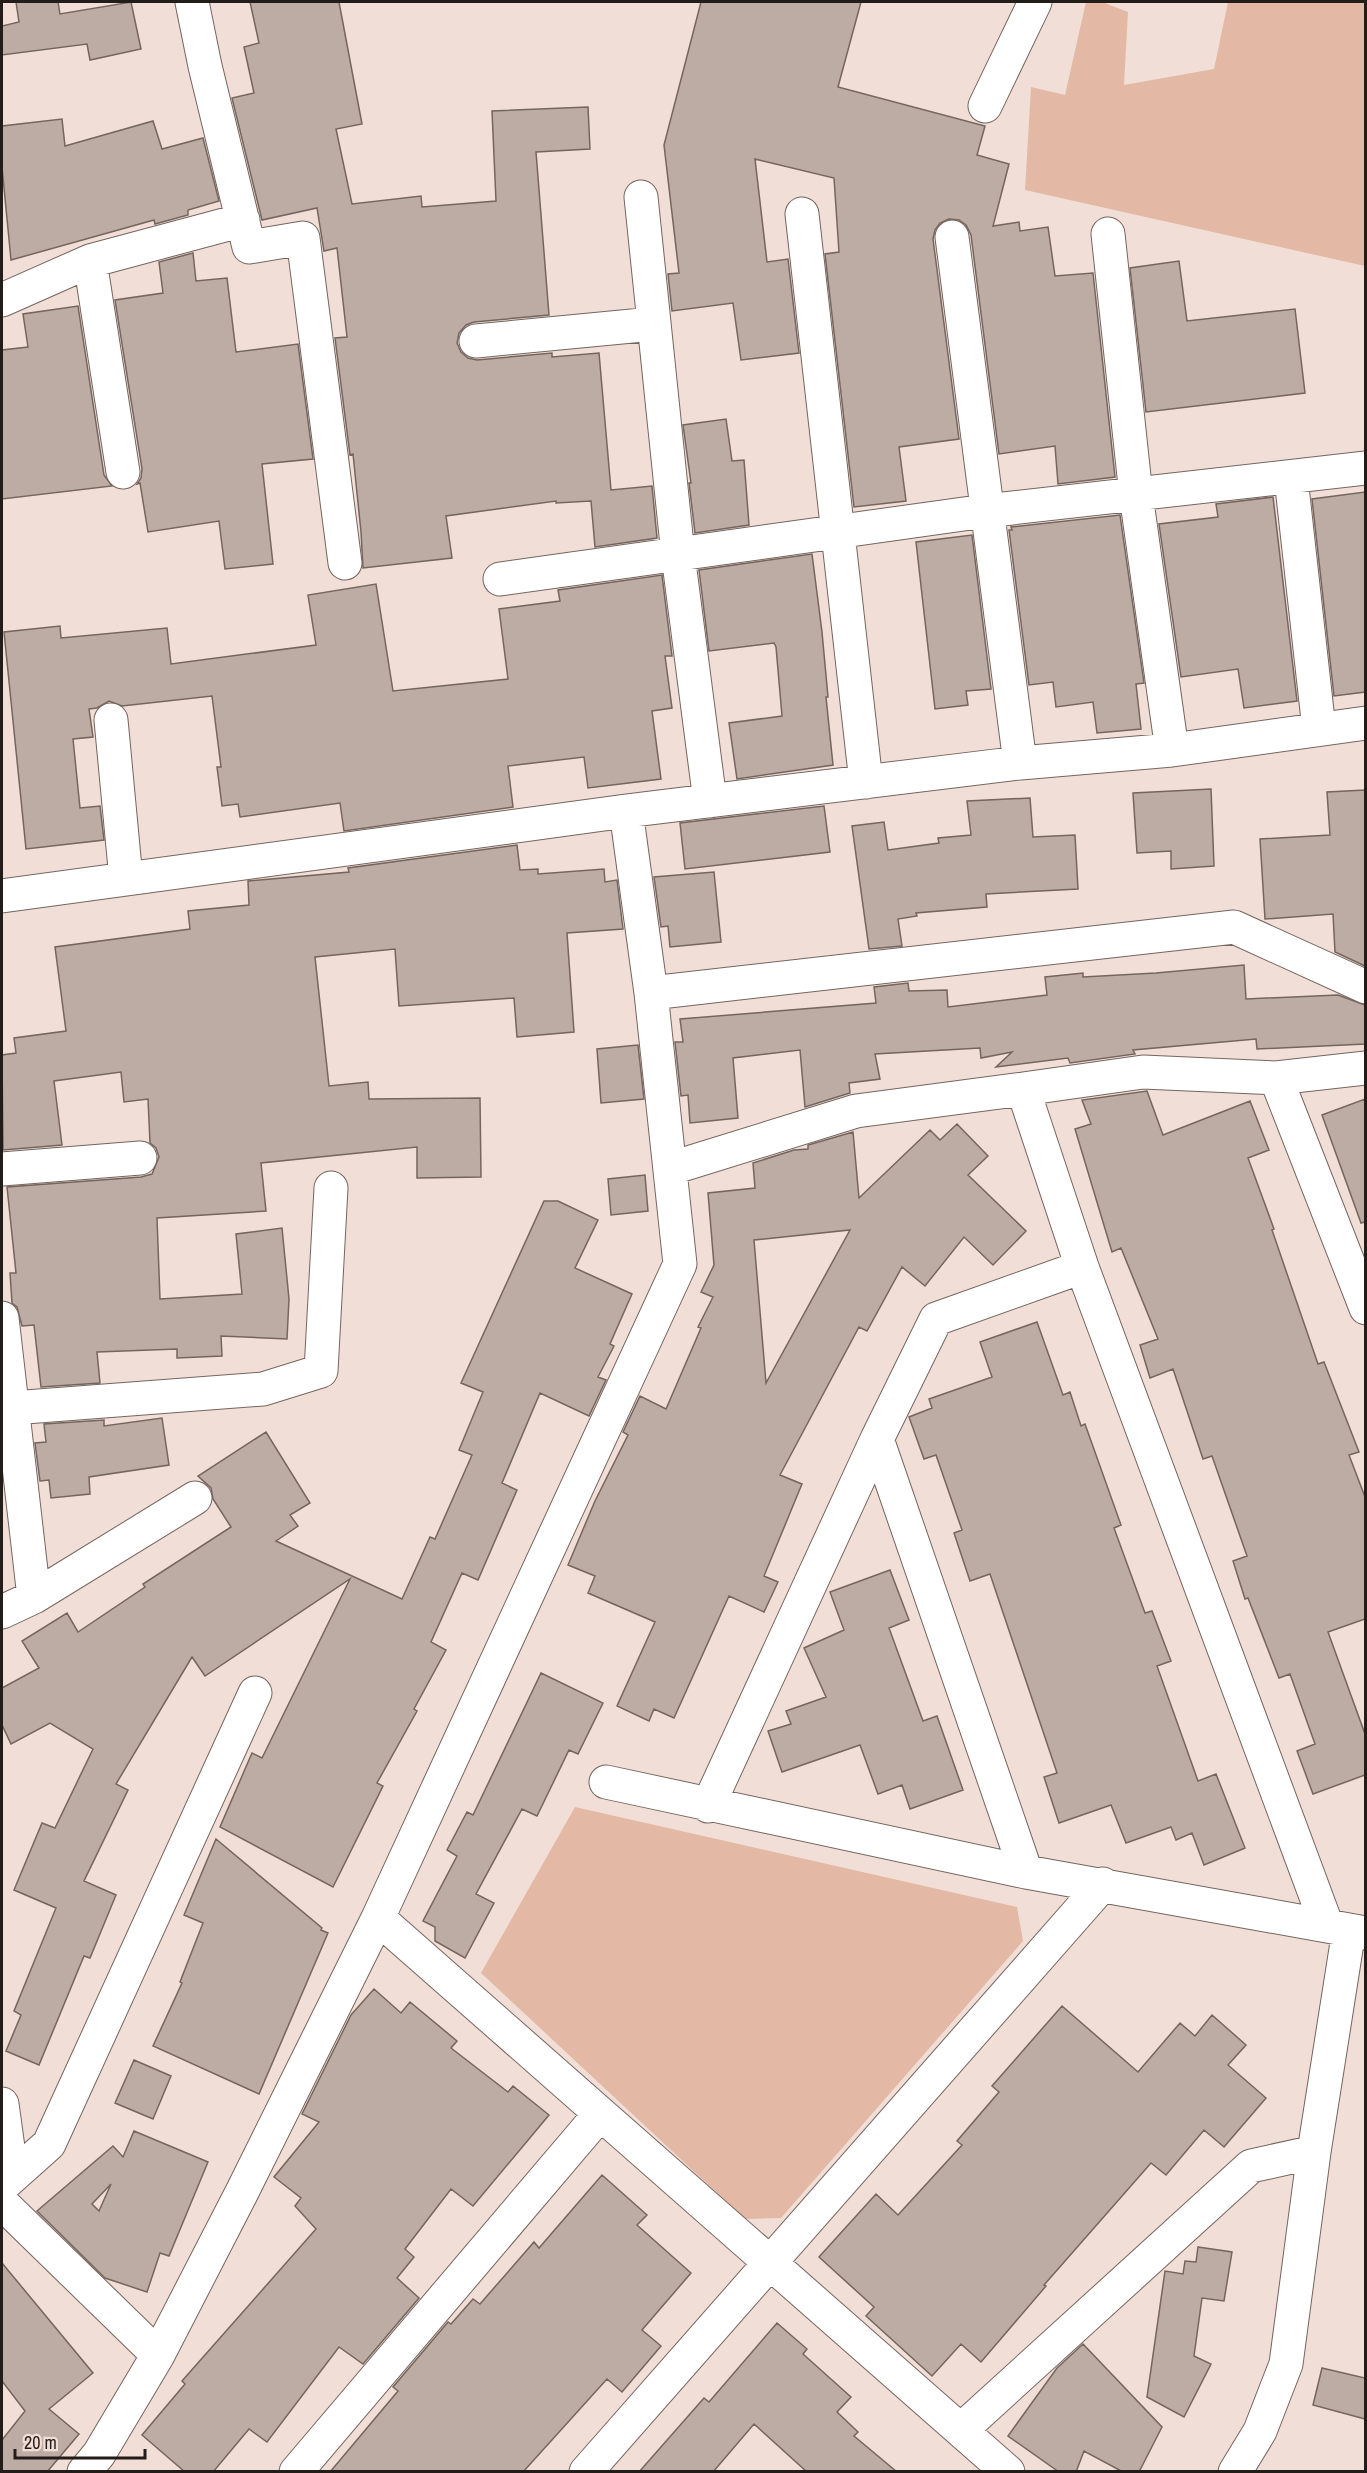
<svg xmlns="http://www.w3.org/2000/svg" width="1367" height="2473" viewBox="0 0 1367 2473" font-family="'Archivo Narrow',sans-serif">
	<rect width="100%" height="100%" fill="#f1dfd7"/>
	<path fill="#e3b8a4" d="M 1086,2 L 1102,2 L 1128,12 L 1124,85 L 1214,69 L 1228,2 L 1365,2 L 1365,266 L 1025,190 L 1031,87 L 1065,95 Z
		M 575,1807 L 1017,1907 L 1023,1941 L 781,2218 L 745,2219 L 481,1973 Z"/>
	<path fill="#bdaca4" stroke="#75655f" stroke-width="1.5" fill-rule="evenodd" d="M 16,2 L 58,2 L 60,14 L 131,2 L 141,49 L 90,60 L 87,44 L 2,55 L 2,26 L 19,22 Z
		M 250,2 L 339,2 L 362,124 L 336,129 L 352,204 L 421,196 L 422,207 L 496,201 L 492,111 L 588,107 L 590,149 L 536,152 L 549,315 L 474,322 L 466,325 L 459,333 L 457,343 L 461,352 L 468,358 L 477,360 L 552,353 L 552,357 L 599,353 L 611,490 L 652,486 L 657,538 L 595,547 L 591,501 L 556,503 L 556,501 L 446,516 L 452,558 L 363,568 L 361,532 L 353,454 L 350,455 L 335,338 L 347,337 L 337,248 L 324,251 L 317,208 L 262,220 L 232,98 L 254,93 L 244,47 L 259,43 Z
		M 701,2 L 861,2 L 838,87 L 985,126 L 977,155 L 1009,164 L 993,226 L 1019,222 L 1020,231 L 1048,227 L 1055,276 L 1093,273 L 1115,477 L 1058,484 L 1055,446 L 999,454 L 971,235 L 966,225 L 959,220 L 949,219 L 940,223 L 935,230 L 933,239 L 959,439 L 899,447 L 906,501 L 854,507 L 825,254 L 839,252 L 834,178 L 755,159 L 767,262 L 788,259 L 799,353 L 741,360 L 733,303 L 672,311 L 668,274 L 679,273 L 664,145 Z
		M 62,119 L 65,146 L 153,121 L 162,149 L 203,138 L 219,201 L 188,210 L 188,215 L 155,224 L 154,220 L 11,260 L 2,167 L 2,126 Z
		M 193,253 L 196,281 L 227,278 L 236,352 L 298,344 L 313,459 L 262,464 L 273,564 L 225,569 L 219,521 L 148,532 L 140,483 L 137,484 L 141,478 L 142,469 L 115,300 L 163,293 L 159,262 Z
		M 1179,261 L 1187,321 L 1295,309 L 1305,393 L 1146,412 L 1130,268 Z
		M 78,306 L 104,475 L 112,486 L 2,499 L 2,350 L 28,347 L 23,314 Z
		M 726,419 L 732,461 L 744,460 L 749,525 L 695,533 L 689,483 L 691,483 L 683,425 Z
		M 1365,492 L 1365,692 L 1334,696 L 1312,499 Z
		M 1273,497 L 1297,701 L 1244,708 L 1238,669 L 1181,677 L 1159,524 L 1218,517 L 1216,504 Z
		M 1120,515 L 1144,683 L 1136,684 L 1141,729 L 1097,733 L 1093,702 L 1056,707 L 1053,682 L 1029,685 L 1009,530 L 1012,530 L 1011,527 Z
		M 972,535 L 991,689 L 966,691 L 968,705 L 935,709 L 916,542 Z
		M 812,554 L 822,632 L 828,697 L 826,697 L 833,765 L 737,779 L 729,723 L 782,716 L 776,647 L 774,643 L 709,651 L 699,570 Z
		M 662,575 L 672,656 L 665,656 L 672,708 L 652,711 L 661,779 L 588,788 L 584,757 L 508,766 L 513,807 L 344,831 L 340,803 L 240,817 L 238,804 L 222,806 L 217,767 L 221,767 L 212,696 L 122,706 L 109,701 L 97,708 L 89,709 L 93,737 L 73,739 L 80,808 L 100,806 L 104,840 L 26,849 L 4,632 L 60,626 L 61,638 L 167,628 L 171,664 L 316,645 L 308,595 L 376,584 L 393,691 L 508,679 L 499,609 L 560,601 L 558,590 Z
		M 1211,789 L 1214,866 L 1171,869 L 1171,851 L 1137,853 L 1133,793 Z
		M 1365,790 L 1365,966 L 1335,952 L 1333,914 L 1265,919 L 1260,839 L 1330,835 L 1327,792 Z
		M 1030,798 L 1033,837 L 1075,835 L 1078,889 L 986,894 L 987,907 L 916,913 L 917,916 L 898,919 L 902,946 L 869,949 L 852,826 L 884,822 L 888,850 L 939,843 L 938,838 L 971,835 L 967,801 Z
		M 824,806 L 830,852 L 685,869 L 680,823 Z
		M 517,845 L 520,870 L 538,869 L 538,874 L 604,869 L 605,882 L 617,880 L 623,929 L 567,933 L 574,1032 L 517,1037 L 514,998 L 399,1006 L 395,949 L 315,957 L 329,1086 L 368,1082 L 369,1099 L 480,1098 L 481,1177 L 417,1178 L 417,1147 L 261,1163 L 266,1211 L 157,1218 L 160,1299 L 242,1294 L 236,1234 L 282,1228 L 289,1299 L 287,1339 L 221,1336 L 222,1356 L 177,1358 L 177,1349 L 97,1352 L 100,1383 L 41,1387 L 34,1325 L 22,1326 L 17,1307 L 12,1303 L 10,1273 L 16,1273 L 7,1187 L 141,1177 L 152,1174 L 159,1157 L 156,1148 L 150,1143 L 148,1099 L 124,1102 L 121,1072 L 54,1081 L 62,1145 L 3,1150 L 2,1055 L 16,1053 L 14,1038 L 66,1031 L 55,947 L 190,929 L 188,911 L 249,905 L 248,881 L 349,872 L 348,868 Z
		M 714,872 L 721,942 L 670,947 L 668,926 L 661,927 L 654,877 Z
		M 1244,965 L 1246,999 L 1338,995 L 1365,1005 L 1365,1044 L 1257,1049 L 1256,1039 L 1133,1050 L 1135,1054 L 1070,1063 L 1068,1058 L 996,1067 L 1012,1052 L 981,1058 L 980,1048 L 875,1054 L 880,1079 L 849,1083 L 850,1093 L 805,1107 L 800,1050 L 733,1058 L 738,1118 L 690,1123 L 688,1095 L 681,1096 L 675,1042 L 683,1042 L 680,1019 L 876,1003 L 874,987 L 908,983 L 909,991 L 947,990 L 948,1007 L 1047,995 L 1045,977 L 1083,973 L 1083,977 L 1156,973 Z
		M 638,1045 L 644,1099 L 601,1103 L 597,1049 Z
		M 1147,1091 L 1163,1135 L 1250,1101 L 1269,1150 L 1248,1158 L 1274,1229 L 1272,1230 L 1318,1364 L 1324,1362 L 1359,1452 L 1349,1455 L 1365,1497 L 1365,1619 L 1328,1632 L 1365,1734 L 1365,1775 L 1313,1794 L 1297,1751 L 1315,1744 L 1290,1674 L 1279,1678 L 1248,1598 L 1245,1599 L 1233,1561 L 1247,1556 L 1212,1456 L 1203,1459 L 1173,1369 L 1150,1378 L 1140,1345 L 1158,1339 L 1121,1248 L 1112,1252 L 1075,1129 L 1091,1124 L 1082,1100 Z
		M 1365,1099 L 1365,1222 L 1361,1223 L 1322,1115 Z
		M 957,1124 L 988,1156 L 968,1175 L 1026,1231 L 993,1265 L 964,1237 L 925,1286 L 902,1267 L 867,1331 L 859,1327 L 780,1475 L 802,1484 L 764,1576 L 778,1582 L 764,1612 L 729,1596 L 674,1718 L 654,1709 L 649,1721 L 617,1706 L 655,1622 L 588,1593 L 595,1576 L 568,1565 L 595,1501 L 628,1435 L 623,1432 L 640,1396 L 666,1409 L 701,1328 L 698,1327 L 713,1297 L 701,1292 L 714,1265 L 708,1193 L 755,1188 L 753,1163 L 794,1150 L 808,1149 L 808,1145 L 853,1132 L 859,1198 L 930,1130 L 940,1140 ZM 850,1230 L 766,1383 L 754,1240 Z
		M 645,1175 L 648,1211 L 611,1215 L 608,1179 Z
		M 544,1201 L 558,1201 L 598,1220 L 575,1268 L 632,1294 L 610,1344 L 614,1346 L 598,1377 L 606,1380 L 589,1416 L 540,1393 L 502,1483 L 517,1490 L 478,1580 L 462,1573 L 431,1642 L 446,1650 L 414,1709 L 417,1711 L 377,1783 L 383,1786 L 333,1887 L 220,1827 L 252,1753 L 262,1758 L 350,1579 L 205,1676 L 192,1657 L 116,1784 L 128,1790 L 84,1881 L 116,1895 L 90,1958 L 84,1956 L 39,2065 L 6,2051 L 21,2015 L 14,2011 L 56,1908 L 14,1890 L 42,1823 L 55,1828 L 93,1749 L 50,1723 L 11,1744 L 2,1725 L 2,1688 L 39,1668 L 22,1641 L 67,1613 L 78,1632 L 145,1587 L 143,1584 L 231,1527 L 213,1499 L 211,1488 L 198,1476 L 266,1432 L 310,1503 L 290,1515 L 298,1526 L 276,1541 L 402,1599 L 430,1537 L 435,1539 L 472,1455 L 459,1450 L 483,1392 L 461,1383 Z
		M 1037,1322 L 1063,1395 L 1070,1392 L 1081,1426 L 1085,1424 L 1121,1525 L 1114,1528 L 1145,1613 L 1152,1611 L 1171,1661 L 1157,1666 L 1198,1781 L 1216,1774 L 1245,1848 L 1204,1865 L 1192,1833 L 1176,1840 L 1171,1827 L 1126,1843 L 1111,1805 L 1059,1823 L 1044,1777 L 1057,1773 L 990,1574 L 970,1581 L 954,1533 L 962,1530 L 936,1455 L 924,1459 L 909,1417 L 932,1408 L 929,1399 L 992,1377 L 980,1342 Z
		M 162,1418 L 169,1465 L 89,1477 L 90,1494 L 51,1498 L 49,1480 L 40,1481 L 35,1443 L 46,1442 L 44,1424 L 104,1420 L 104,1426 Z
		M 890,1570 L 909,1620 L 889,1628 L 923,1721 L 937,1716 L 963,1790 L 910,1809 L 902,1785 L 878,1794 L 860,1745 L 782,1772 L 768,1731 L 791,1724 L 786,1711 L 826,1697 L 804,1648 L 844,1630 L 830,1592 Z
		M 541,1673 L 603,1703 L 578,1754 L 569,1750 L 537,1816 L 522,1809 L 476,1894 L 494,1903 L 465,1958 L 435,1941 L 435,1927 L 423,1921 L 457,1856 L 447,1850 L 467,1812 L 473,1815 Z
		M 216,1839 L 322,1928 L 321,1930 L 328,1933 L 259,2094 L 153,2046 L 182,1983 L 180,1982 L 203,1923 L 184,1915 Z
		M 374,1989 L 401,2013 L 410,2002 L 457,2041 L 451,2048 L 508,2092 L 513,2086 L 549,2115 L 473,2206 L 451,2189 L 405,2249 L 414,2257 L 397,2278 L 419,2298 L 363,2364 L 339,2347 L 267,2442 L 249,2429 L 213,2472 L 185,2472 L 142,2435 L 185,2384 L 182,2381 L 316,2229 L 295,2206 L 301,2198 L 274,2177 L 319,2122 L 302,2114 L 351,2015 Z
		M 1062,2006 L 1138,2072 L 1180,2023 L 1195,2036 L 1212,2015 L 1246,2045 L 1228,2065 L 1266,2098 L 1224,2147 L 1204,2130 L 1166,2175 L 1151,2163 L 1044,2285 L 1046,2286 L 981,2362 L 961,2344 L 932,2376 L 866,2316 L 874,2307 L 819,2257 L 876,2194 L 898,2215 L 962,2145 L 957,2141 L 999,2092 L 992,2086 Z
		M 134,2060 L 171,2076 L 153,2119 L 115,2103 Z
		M 134,2131 L 208,2162 L 169,2256 L 160,2253 L 147,2292 L 105,2278 L 37,2211 L 113,2146 L 123,2157 ZM 111,2184 L 99,2211 L 92,2204 Z
		M 602,2175 L 647,2215 L 637,2225 L 691,2273 L 642,2330 L 661,2346 L 622,2392 L 607,2379 L 523,2472 L 330,2472 L 398,2391 L 393,2387 L 448,2322 L 451,2324 L 473,2299 L 480,2304 L 534,2242 L 539,2248 Z
		M 1198,2247 L 1232,2252 L 1224,2301 L 1202,2298 L 1194,2356 L 1211,2364 L 1184,2417 L 1147,2397 L 1165,2271 L 1183,2274 L 1185,2261 L 1196,2262 Z
		M 2,2263 L 93,2373 L 49,2409 L 79,2434 L 47,2472 L 2,2472 L 2,2440 L 25,2411 L 2,2381 Z
		M 777,2323 L 807,2349 L 803,2354 L 851,2397 L 837,2412 L 858,2432 L 854,2436 L 897,2472 L 807,2472 L 754,2424 L 713,2472 L 639,2472 L 704,2398 L 709,2402 Z
		M 1083,2344 L 1162,2427 L 1139,2472 L 1123,2472 L 1084,2451 L 1076,2472 L 1059,2472 L 1008,2436 L 1057,2368 Z
		M 1322,2368 L 1365,2378 L 1365,2419 L 1313,2405 Z"/>
	<g fill="none" stroke-linecap="round" stroke-linejoin="round">
		<defs>
			<path id="minor" d="M 192,2 L 205,66 L 249,247 L 303,238 L 345,563
				M 985,106 L 1035,2
				M 641,197 L 678,555 L 710,801
				M 802,214 L 866,782
				M 1108,234 L 1136,495 L 1172,750
				M 952,237 L 1020,763
				M 90,261 L 123,472
				M 2,300 L 90,261 L 243,220
				M 476,341 L 653,324
				M 1291,478 L 1319,729
				M 500,579 L 985,511 L 1366,468
				M 111,720 L 126,879
				M 2,896 L 626,811 L 1020,763 L 1172,750 L 1366,723
				M 651,993 L 1234,927 L 1366,987
				M 1366,1068 L 1276,1078 L 1366,1308
				M 1023,1089 L 1143,1072 L 1276,1078
				M 672,1168 L 856,1111 L 1023,1089 L 1082,1267 L 936,1319 L 877,1439 L 708,1806
				M 2,1169 L 140,1158
				M 1082,1267 L 1327,1926
				M 2,1318 L 34,1597
				M 12,1408 L 263,1389 L 321,1371 L 331,1188
				M 877,1439 L 1026,1872
				M 2,1612 L 34,1597 L 195,1498
				M 606,1782 L 1026,1872 L 1366,1933
				M 378,1918 L 1008,2472
				M 2,2104 L 12,2177
				M 2,2186 L 49,2144 L 255,1693
				M 2,2203 L 158,2355
				M 961,2430 L 1251,2166 L 1314,2152 L 1349,1930
				M 84,2472 L 99,2454 L 158,2355 L 242,2192 L 378,1918 L 680,1264 L 651,993 L 626,811
				M 296,2472 L 600,2114
				M 586,2472 L 1103,1884
				M 1235,2472 L 1260,2431 L 1286,2364 L 1314,2152"/>
		</defs>
		<use href="#minor" stroke="#74655e" stroke-width="35"/>
		<use href="#minor" stroke="#fff" stroke-width="33"/>
	</g>
	<rect width="1367" height="2473" fill="none" stroke="#231d1a" stroke-width="6"/>
	<path d="M15 2449v9h130v-9" fill="none" stroke="#231d1a" stroke-width="3"/>
	<text x="24" y="2449" font-size="18" fill="#231d1a" stroke="#f1dfd7" stroke-width="4.5" paint-order="stroke">20 m</text>
</svg>
